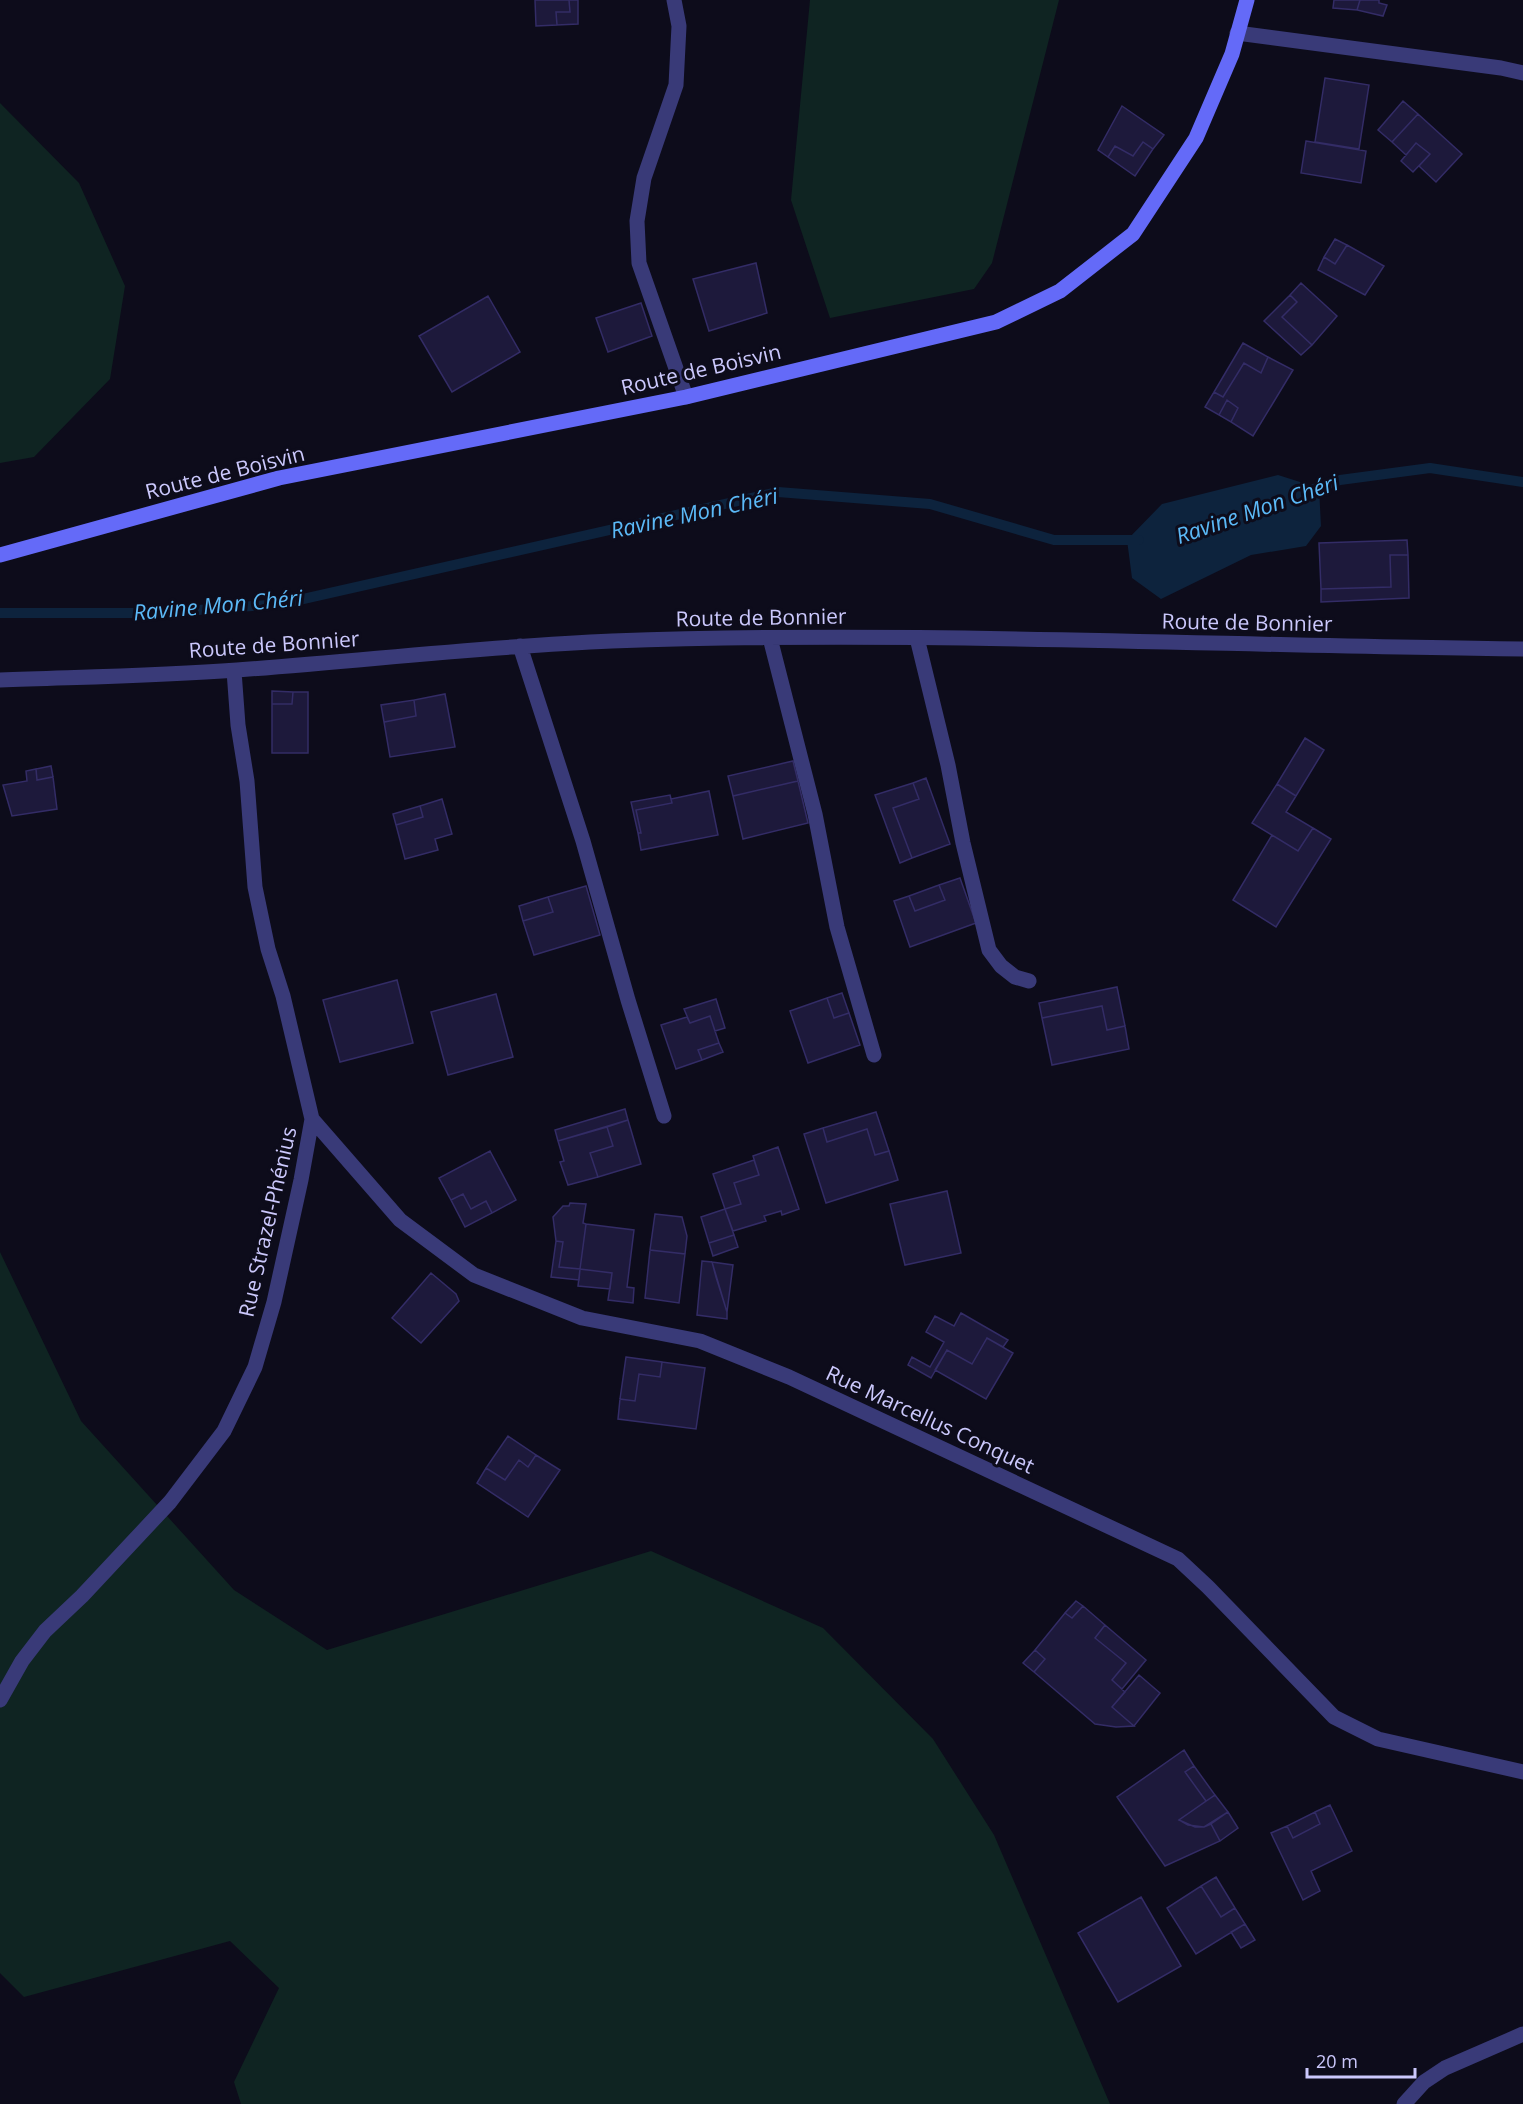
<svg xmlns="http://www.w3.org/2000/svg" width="1523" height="2104" viewBox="0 0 1523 2104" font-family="'Open Sans',sans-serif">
	<rect width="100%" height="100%" fill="#0d0c1b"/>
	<path fill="#0f2422" d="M 810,0 L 1059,0 L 992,263 L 974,289 L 830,318 L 791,200 Z
		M 0,103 L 79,183 L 125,286 L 110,379 L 34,457 L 0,463 Z
		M 0,1252 L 81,1421 L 234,1590 L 327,1650 L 651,1551 L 823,1628 L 933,1739 L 994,1835 L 1110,2104 L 241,2104 L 234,2082 L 279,1988 L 230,1941 L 24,1997 L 0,1973 Z"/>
	<path fill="#0d233d" d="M 1278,475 L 1319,488 L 1321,526 L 1306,546 L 1251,555 L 1161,599 L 1132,578 L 1127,540 L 1162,504 Z"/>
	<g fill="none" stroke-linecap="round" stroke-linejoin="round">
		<path stroke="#0d233d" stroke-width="10" d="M 1305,492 L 1340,480 L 1430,468 L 1523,482
			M 0,613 L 157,613 L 281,604 L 778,492 L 930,504 L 1054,540 L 1139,540"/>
	</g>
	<path fill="#1d193b" stroke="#332c66" stroke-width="1.5" d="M 535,0 L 569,0 L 570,12 L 556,12 L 557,25 L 536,26 Z
		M 569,0 L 578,0 L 578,24 L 557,25 L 556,12 L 570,12 Z
		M 1334,0 L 1360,0 L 1357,10 L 1333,8 Z
		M 1360,0 L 1379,0 L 1379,3 L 1387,5 L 1383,16 L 1357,10 Z
		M 1325,78 L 1369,85 L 1359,149 L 1315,142 Z
		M 1403,101 L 1418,114 L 1392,142 L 1378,130 Z
		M 1122,106 L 1164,135 L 1153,149 L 1143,142 L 1133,156 L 1115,146 L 1108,157 L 1098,150 Z
		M 1418,114 L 1462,154 L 1436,182 L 1419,166 L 1430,154 L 1416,143 L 1406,155 L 1392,142 Z
		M 1306,141 L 1366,151 L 1361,183 L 1301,173 Z
		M 1143,142 L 1153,149 L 1135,176 L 1108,157 L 1115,146 L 1133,156 Z
		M 1416,143 L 1430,154 L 1413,172 L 1401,161 Z
		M 1335,239 L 1347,245 L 1335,264 L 1324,257 Z
		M 1347,245 L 1384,266 L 1365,295 L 1318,270 L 1324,257 L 1335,264 Z
		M 756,263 L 767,313 L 709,331 L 693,279 Z
		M 1301,283 L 1337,316 L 1312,345 L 1282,317 L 1297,302 L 1290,295 Z
		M 1290,295 L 1297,302 L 1282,317 L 1312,345 L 1301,355 L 1264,321 Z
		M 488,296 L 520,352 L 452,392 L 419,336 Z
		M 641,303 L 652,336 L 608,352 L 596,318 Z
		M 1243,343 L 1268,357 L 1261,373 L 1244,363 L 1223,397 L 1214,392 Z
		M 1268,357 L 1293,370 L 1253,436 L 1231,422 L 1238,408 L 1227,400 L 1219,415 L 1205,407 L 1214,392 L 1223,397 L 1244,363 L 1261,373 Z
		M 1227,400 L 1238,408 L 1231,422 L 1219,415 Z
		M 1407,540 L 1408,555 L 1390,555 L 1391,587 L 1321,589 L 1319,543 Z
		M 1390,555 L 1408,555 L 1409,598 L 1321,602 L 1321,589 L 1391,587 Z
		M 272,691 L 293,692 L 292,704 L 272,704 Z
		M 293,692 L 308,692 L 308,753 L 272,753 L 272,704 L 292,704 Z
		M 445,694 L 455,747 L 390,757 L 384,722 L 416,716 L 414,700 Z
		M 414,700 L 416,716 L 384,722 L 381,705 Z
		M 1305,738 L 1324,750 L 1296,796 L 1277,784 Z
		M 793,761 L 798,781 L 733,796 L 728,776 Z
		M 51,766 L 53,777 L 37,780 L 36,769 Z
		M 36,769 L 37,780 L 53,777 L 57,809 L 12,816 L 3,785 L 27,781 L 26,771 Z
		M 926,778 L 950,844 L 912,858 L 893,808 L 919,799 L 913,783 Z
		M 798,781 L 808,823 L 743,839 L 733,796 Z
		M 913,783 L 919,799 L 893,808 L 912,858 L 900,863 L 875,795 Z
		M 1277,784 L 1296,796 L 1286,812 L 1313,828 L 1298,851 L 1252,823 Z
		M 709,791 L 718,835 L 641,850 L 638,833 L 641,833 L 636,810 L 672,803 L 671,799 Z
		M 670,795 L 672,803 L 636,810 L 641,833 L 638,833 L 631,802 Z
		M 442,799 L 452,834 L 435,839 L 438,850 L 405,859 L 396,825 L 423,817 L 420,806 Z
		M 420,806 L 423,817 L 396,825 L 393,814 Z
		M 1313,828 L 1331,839 L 1276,927 L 1233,900 L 1272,835 L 1298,851 Z
		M 960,878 L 976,923 L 910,947 L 894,901 L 909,896 L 915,911 L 945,900 L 939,885 Z
		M 939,885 L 945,900 L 915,911 L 909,896 Z
		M 586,886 L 600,935 L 534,955 L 523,921 L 553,912 L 548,897 Z
		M 548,897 L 553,912 L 523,921 L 519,906 Z
		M 397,980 L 413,1043 L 340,1062 L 323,1000 Z
		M 1117,987 L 1125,1026 L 1107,1030 L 1102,1006 L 1042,1018 L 1039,1003 Z
		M 842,993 L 849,1013 L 834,1018 L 827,998 Z
		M 496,994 L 513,1057 L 448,1075 L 431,1012 Z
		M 827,998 L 834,1018 L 849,1013 L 860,1045 L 808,1063 L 790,1011 Z
		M 716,999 L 725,1028 L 715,1031 L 710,1016 L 690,1023 L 684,1009 Z
		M 1102,1006 L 1107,1030 L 1125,1026 L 1129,1049 L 1052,1065 L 1042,1018 Z
		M 710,1016 L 719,1043 L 698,1050 L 702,1060 L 676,1069 L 661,1025 L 687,1017 L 690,1023 Z
		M 719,1043 L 723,1052 L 702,1060 L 698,1050 Z
		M 625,1109 L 628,1120 L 558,1141 L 555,1130 Z
		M 876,1112 L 889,1151 L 875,1155 L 867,1129 L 827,1142 L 823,1128 Z
		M 628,1120 L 641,1164 L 598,1177 L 590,1153 L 613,1146 L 607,1127 Z
		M 607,1127 L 613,1146 L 590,1153 L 598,1177 L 568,1185 L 560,1162 L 564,1161 L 558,1141 Z
		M 823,1128 L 827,1142 L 867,1129 L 875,1155 L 889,1151 L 898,1180 L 826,1203 L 804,1134 Z
		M 778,1147 L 799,1209 L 782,1215 L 781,1211 L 764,1216 L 766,1221 L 733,1231 L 725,1209 L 741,1204 L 734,1183 L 759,1175 L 753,1156 Z
		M 490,1151 L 516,1200 L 492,1213 L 486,1201 L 471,1209 L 463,1194 L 451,1200 L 439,1178 Z
		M 754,1160 L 759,1175 L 734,1183 L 741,1204 L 725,1209 L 713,1174 Z
		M 947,1191 L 961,1253 L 905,1265 L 890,1204 Z
		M 463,1194 L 471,1209 L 486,1201 L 492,1213 L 465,1227 L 451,1200 Z
		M 570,1203 L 586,1204 L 583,1223 L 586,1224 L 580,1269 L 559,1267 L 563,1242 L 556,1241 L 553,1217 L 563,1206 L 569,1206 Z
		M 725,1209 L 734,1235 L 709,1243 L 701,1217 Z
		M 655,1214 L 682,1217 L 687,1236 L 685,1254 L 650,1250 Z
		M 586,1224 L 634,1230 L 627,1287 L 634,1288 L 633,1303 L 608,1300 L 612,1273 L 580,1269 Z
		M 734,1235 L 738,1247 L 713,1256 L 709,1243 Z
		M 556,1241 L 563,1242 L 559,1267 L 580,1269 L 579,1280 L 551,1277 Z
		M 650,1250 L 685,1254 L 679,1303 L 645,1298 Z
		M 702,1261 L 712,1262 L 727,1312 L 727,1319 L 697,1315 Z
		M 712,1262 L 733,1265 L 727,1312 L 716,1277 Z
		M 580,1269 L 612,1273 L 610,1289 L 578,1286 Z
		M 431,1273 L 456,1294 L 459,1301 L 421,1343 L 392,1318 Z
		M 961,1313 L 1008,1340 L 1003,1347 L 987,1338 L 972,1364 L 947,1350 L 931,1378 L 908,1365 L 912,1357 L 930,1367 L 944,1342 L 926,1332 L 935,1316 L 954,1326 Z
		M 987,1338 L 1013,1353 L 986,1399 L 935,1370 L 947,1350 L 972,1364 Z
		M 626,1357 L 662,1362 L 660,1377 L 639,1374 L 635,1401 L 620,1399 Z
		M 662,1362 L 705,1368 L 696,1429 L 618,1419 L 620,1399 L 635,1401 L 639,1374 L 660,1377 Z
		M 508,1436 L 536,1455 L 528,1467 L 519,1460 L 505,1480 L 486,1468 Z
		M 536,1455 L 560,1470 L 528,1517 L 477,1483 L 486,1468 L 505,1480 L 519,1460 L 528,1467 Z
		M 1076,1601 L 1083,1606 L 1072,1618 L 1065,1613 Z
		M 1083,1606 L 1105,1625 L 1095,1638 L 1126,1663 L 1112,1680 L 1125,1692 L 1112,1707 L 1134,1726 L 1116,1727 L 1095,1724 L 1034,1672 L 1045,1659 L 1035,1650 L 1065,1613 L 1072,1618 Z
		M 1105,1625 L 1146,1660 L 1122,1689 L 1112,1680 L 1126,1663 L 1095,1638 Z
		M 1035,1650 L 1045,1659 L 1034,1672 L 1023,1663 Z
		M 1139,1675 L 1160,1693 L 1134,1726 L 1112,1707 Z
		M 1184,1750 L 1194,1766 L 1185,1772 L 1206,1801 L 1179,1820 L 1195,1827 L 1204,1827 L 1211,1824 L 1220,1841 L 1165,1866 L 1117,1797 Z
		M 1194,1766 L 1215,1795 L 1206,1801 L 1185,1772 Z
		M 1215,1795 L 1228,1812 L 1204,1827 L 1188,1825 L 1179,1820 Z
		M 1330,1805 L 1352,1851 L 1311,1871 L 1320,1891 L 1303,1900 L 1271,1833 L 1287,1826 L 1293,1838 L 1320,1824 L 1315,1812 Z
		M 1228,1812 L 1238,1828 L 1220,1841 L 1211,1824 Z
		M 1315,1812 L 1320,1824 L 1293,1838 L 1287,1826 Z
		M 1216,1877 L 1235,1908 L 1221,1917 L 1201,1886 Z
		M 1201,1886 L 1221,1917 L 1235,1908 L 1245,1924 L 1196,1954 L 1167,1908 Z
		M 1141,1897 L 1181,1966 L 1118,2002 L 1078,1933 Z
		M 1245,1924 L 1255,1940 L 1241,1948 L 1231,1932 Z"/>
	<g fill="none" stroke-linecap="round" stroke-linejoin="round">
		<path stroke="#393a78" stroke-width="15" d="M 917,638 L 948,765 L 963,843 L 989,950 L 1001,966 L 1015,977 L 1029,981"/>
		<path stroke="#393a78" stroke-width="15" d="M 674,0 L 679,26 L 676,85 L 644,178 L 637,221 L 639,263 L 686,397
			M 1237,33 L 1501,68 L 1523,73
			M 770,638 L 815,814 L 837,927 L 874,1055
			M 520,646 L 583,841 L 628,1000 L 664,1116
			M 0,680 C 79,677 158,676 237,670 C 362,661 486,646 612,641 C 915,630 1219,646 1523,649
			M 312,1119 L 400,1220 L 474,1275 L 582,1318 L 700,1341 L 789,1377 L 1178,1559 L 1208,1587 L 1334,1717 L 1378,1739 L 1523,1772
			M 0,1700 L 22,1661 L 45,1631 L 82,1596 L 170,1502 L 224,1431 L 255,1367 L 274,1302 L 301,1180 L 312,1119 L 283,996 L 268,949 L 255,887 L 247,781 L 238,725 L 234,671
			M 1404,2104 L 1424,2082 L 1445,2068 L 1523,2034"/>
		<path stroke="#646af8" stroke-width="15" d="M 0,555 L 279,478 L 686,397 L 996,322 L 1060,291 L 1133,234 L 1196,138 L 1232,54 L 1247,0"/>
	</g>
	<g text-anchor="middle" stroke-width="6" stroke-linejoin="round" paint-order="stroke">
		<g font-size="21" fill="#cbc8fc" stroke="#0d0c1b">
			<text transform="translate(701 370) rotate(-13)" y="7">Route de Boisvin</text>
			<text transform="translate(225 473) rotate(-14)" y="7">Route de Boisvin</text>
			<text transform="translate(761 618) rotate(-1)" y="7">Route de Bonnier</text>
			<text transform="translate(1247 623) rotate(1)" y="7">Route de Bonnier</text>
			<text transform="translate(274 645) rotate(-4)" y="7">Route de Bonnier</text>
			<text transform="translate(268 1222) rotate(-77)" y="7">Rue Strazel-Phénius</text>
			<text transform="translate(930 1420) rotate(25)" y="7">Rue Marcellus Conquet</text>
		</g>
		<g font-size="22" font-style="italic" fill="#5bb9f7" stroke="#0d0c1b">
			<text transform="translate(1257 509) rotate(-19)" y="8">Ravine Mon Chéri</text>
			<text transform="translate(694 513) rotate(-12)" y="8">Ravine Mon Chéri</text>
			<text transform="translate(218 605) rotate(-5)" y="8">Ravine Mon Chéri</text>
		</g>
	</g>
	<path d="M1307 2068v9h108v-9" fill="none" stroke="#cbc8fc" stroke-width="3"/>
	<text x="1316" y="2068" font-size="18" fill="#cbc8fc" stroke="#0d0c1b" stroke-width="4.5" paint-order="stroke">20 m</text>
</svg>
